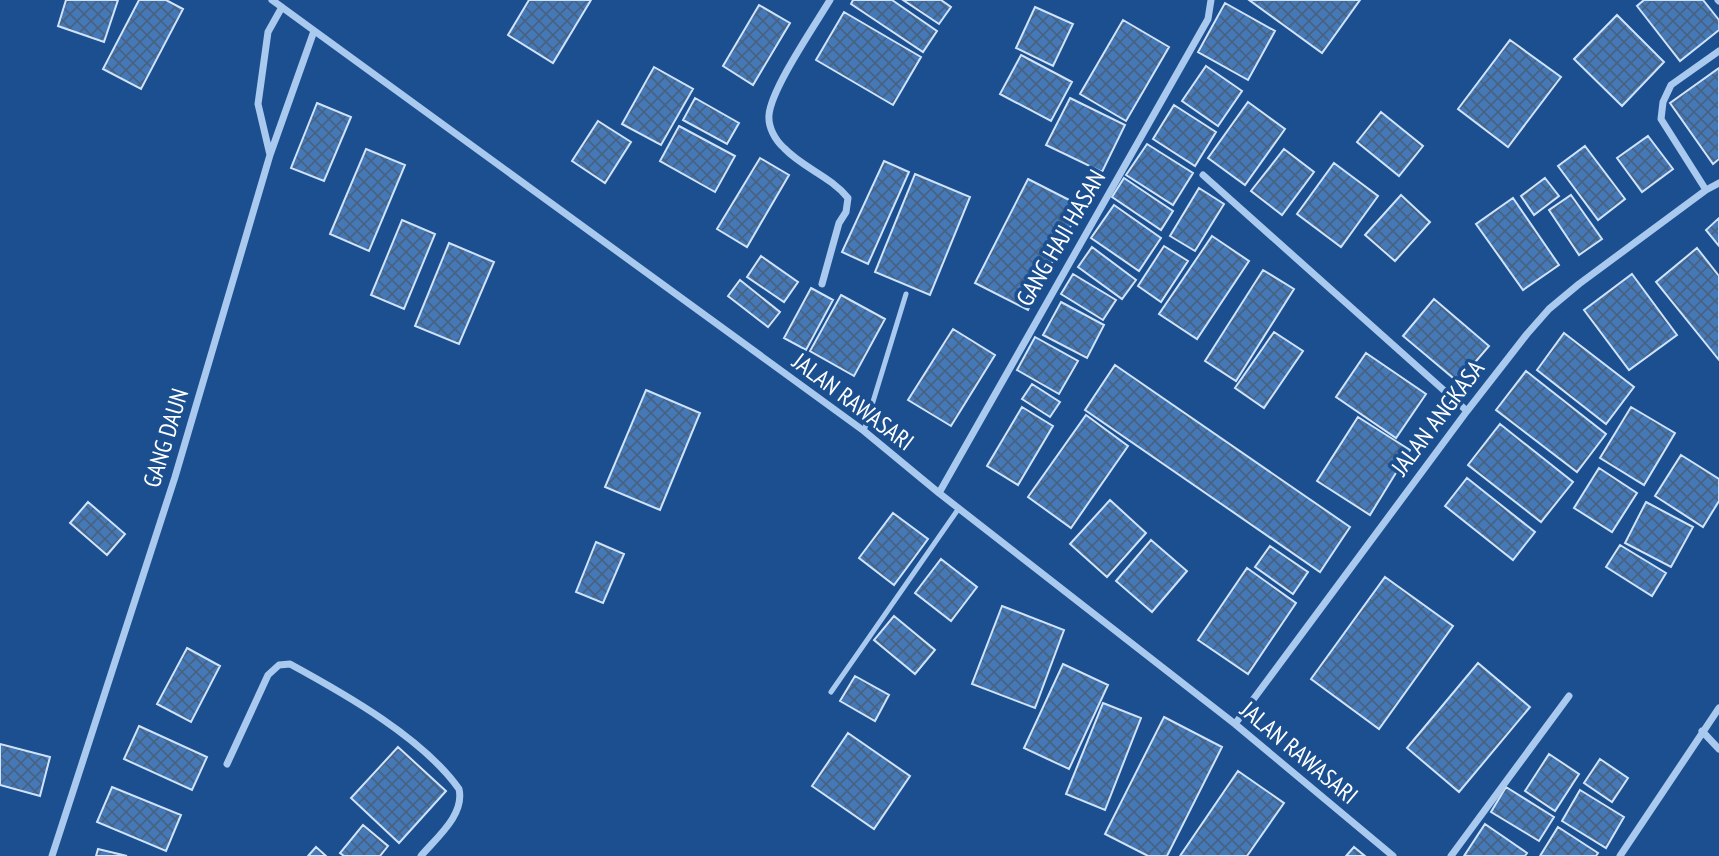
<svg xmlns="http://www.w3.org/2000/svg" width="1719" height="856" viewBox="0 0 1719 856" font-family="'PT Sans Narrow',sans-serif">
	<defs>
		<pattern id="building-cross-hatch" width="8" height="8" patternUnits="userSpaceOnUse" patternTransform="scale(1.75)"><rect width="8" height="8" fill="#4478b7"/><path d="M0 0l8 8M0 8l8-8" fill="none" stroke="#486282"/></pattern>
	</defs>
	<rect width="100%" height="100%" fill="#1b4f8f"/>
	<path fill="url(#building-cross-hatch)" stroke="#cfe3fa" stroke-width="2" d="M 66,0 L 118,0 L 104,42 L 58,26 Z
		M 139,0 L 166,0 L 183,9 L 141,89 L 103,69 Z
		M 529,0 L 591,0 L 553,63 L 508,35 Z
		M 853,0 L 892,0 L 937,31 L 923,52 L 851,4 Z
		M 903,0 L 941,0 L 951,7 L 939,24 Z
		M 1249,0 L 1360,0 L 1322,53 Z
		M 1644,0 L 1703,0 L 1719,20 L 1719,30 L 1680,61 L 1637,6 Z
		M 1225,3 L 1275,31 L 1248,80 L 1198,52 Z
		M 759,5 L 790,23 L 753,85 L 723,66 Z
		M 1035,7 L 1073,24 L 1053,66 L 1016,48 Z
		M 844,12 L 921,57 L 893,105 L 816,60 Z
		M 1617,15 L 1664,62 L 1622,106 L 1574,59 Z
		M 1123,20 L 1169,47 L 1126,121 L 1080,94 Z
		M 1510,40 L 1561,77 L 1508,147 L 1458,109 Z
		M 1021,55 L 1072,82 L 1051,121 L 1000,94 Z
		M 1206,66 L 1242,91 L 1218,126 L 1182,101 Z
		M 654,67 L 693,89 L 661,145 L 622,124 Z
		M 1719,68 L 1719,159 L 1713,164 L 1670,103 Z
		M 695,98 L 739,123 L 727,144 L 683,120 Z
		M 1070,98 L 1125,125 L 1102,172 L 1046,145 Z
		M 1248,102 L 1285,129 L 1245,185 L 1208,158 Z
		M 317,103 L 351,117 L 324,181 L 291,168 Z
		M 1174,105 L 1216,132 L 1195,166 L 1153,139 Z
		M 1381,112 L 1423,146 L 1399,176 L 1357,142 Z
		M 598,121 L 631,142 L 605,183 L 572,161 Z
		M 679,126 L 735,156 L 715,192 L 660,161 Z
		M 1648,136 L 1673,169 L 1642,192 L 1617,158 Z
		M 1147,144 L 1193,173 L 1173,205 L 1126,175 Z
		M 1585,146 L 1625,199 L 1598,220 L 1558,166 Z
		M 366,149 L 405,165 L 369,251 L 330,234 Z
		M 1284,149 L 1314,172 L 1282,215 L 1251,191 Z
		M 760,158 L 789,175 L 747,247 L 717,229 Z
		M 884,161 L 909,172 L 868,264 L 842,252 Z
		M 1334,163 L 1378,196 L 1341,247 L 1297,214 Z
		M 915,174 L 970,197 L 930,295 L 875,272 Z
		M 1124,178 L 1173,211 L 1161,230 L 1112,197 Z
		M 1545,178 L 1559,196 L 1534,215 L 1521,196 Z
		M 1028,179 L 1081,206 L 1028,310 L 975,283 Z
		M 1199,188 L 1224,204 L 1195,251 L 1170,236 Z
		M 1401,195 L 1430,222 L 1395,261 L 1365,235 Z
		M 1571,195 L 1602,239 L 1579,255 L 1549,210 Z
		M 1513,198 L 1559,265 L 1523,290 L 1476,224 Z
		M 1114,205 L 1161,238 L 1139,271 L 1091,238 Z
		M 1719,218 L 1719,246 L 1706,230 Z
		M 402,220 L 435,234 L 404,309 L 371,295 Z
		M 1212,236 L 1249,261 L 1197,339 L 1159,314 Z
		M 449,243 L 494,262 L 459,344 L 415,326 Z
		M 1164,246 L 1188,261 L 1161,302 L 1138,286 Z
		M 1092,247 L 1136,280 L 1122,299 L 1078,267 Z
		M 1697,248 L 1719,276 L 1719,360 L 1656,282 Z
		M 761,256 L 798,282 L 784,302 L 747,277 Z
		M 1263,270 L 1294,289 L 1236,381 L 1205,361 Z
		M 1073,274 L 1116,300 L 1103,320 L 1061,294 Z
		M 1632,274 L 1677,335 L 1629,370 L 1584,310 Z
		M 740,280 L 780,312 L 768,327 L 728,296 Z
		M 811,288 L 833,300 L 806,350 L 784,338 Z
		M 841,295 L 885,319 L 854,376 L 810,351 Z
		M 1434,299 L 1489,346 L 1458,382 L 1403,336 Z
		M 1061,302 L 1104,325 L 1087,358 L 1043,335 Z
		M 953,329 L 995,355 L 951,426 L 908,400 Z
		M 1274,332 L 1303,351 L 1264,408 L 1235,388 Z
		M 1564,333 L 1634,387 L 1606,424 L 1537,370 Z
		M 1035,337 L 1078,361 L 1059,394 L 1017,370 Z
		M 1366,353 L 1426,394 L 1396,438 L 1336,397 Z
		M 1115,365 L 1350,527 L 1320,572 L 1085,410 Z
		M 1526,371 L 1606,434 L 1577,472 L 1496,410 Z
		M 1032,384 L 1060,402 L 1050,417 L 1022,399 Z
		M 646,390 L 700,413 L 660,510 L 605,487 Z
		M 1022,407 L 1053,426 L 1018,485 L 987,466 Z
		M 1631,407 L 1675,433 L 1644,485 L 1600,458 Z
		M 1086,415 L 1128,446 L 1071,528 L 1028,497 Z
		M 1358,417 L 1410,450 L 1370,515 L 1317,481 Z
		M 1500,424 L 1573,482 L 1541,522 L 1468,465 Z
		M 1681,455 L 1719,479 L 1719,501 L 1703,527 L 1655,496 Z
		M 1599,468 L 1637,493 L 1612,532 L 1574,508 Z
		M 1467,478 L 1535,532 L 1513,560 L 1445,506 Z
		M 1110,500 L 1146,533 L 1107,577 L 1070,544 Z
		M 88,502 L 125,534 L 107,555 L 70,523 Z
		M 1646,502 L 1693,527 L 1671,567 L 1625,543 Z
		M 893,513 L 928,539 L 894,585 L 859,558 Z
		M 1151,540 L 1187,571 L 1152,612 L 1116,581 Z
		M 596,542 L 624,554 L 603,603 L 576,592 Z
		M 1620,545 L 1666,573 L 1652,596 L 1606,567 Z
		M 1270,546 L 1308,572 L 1293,594 L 1255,567 Z
		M 941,559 L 977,587 L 951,621 L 915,593 Z
		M 1247,568 L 1296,603 L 1248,674 L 1198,640 Z
		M 1385,577 L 1453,626 L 1379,729 L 1311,679 Z
		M 1002,606 L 1064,630 L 1035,708 L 972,684 Z
		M 894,616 L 935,650 L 915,674 L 874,640 Z
		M 187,648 L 220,666 L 191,722 L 157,704 Z
		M 1478,663 L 1530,707 L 1459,792 L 1407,748 Z
		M 1063,664 L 1108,685 L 1069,769 L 1024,748 Z
		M 855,676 L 889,695 L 875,721 L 840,701 Z
		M 1103,703 L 1141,718 L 1105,810 L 1066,794 Z
		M 1164,717 L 1222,747 L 1167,856 L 1148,856 L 1105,834 Z
		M 139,726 L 207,757 L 192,790 L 124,759 Z
		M 848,733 L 910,776 L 874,829 L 812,786 Z
		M 0,744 L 50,757 L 40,796 L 0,785 Z
		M 398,747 L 446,791 L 399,843 L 351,798 Z
		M 1549,754 L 1579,774 L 1555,811 L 1525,791 Z
		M 1600,759 L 1628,778 L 1612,802 L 1584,783 Z
		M 1238,771 L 1284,803 L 1247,856 L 1180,856 Z
		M 112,787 L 181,815 L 166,851 L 97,822 Z
		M 1506,787 L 1554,817 L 1539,841 L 1491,812 Z
		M 1580,790 L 1624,817 L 1606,848 L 1562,821 Z
		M 1485,824 L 1527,853 L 1525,856 L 1464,856 Z
		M 363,825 L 388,846 L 380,856 L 344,856 L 340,853 Z
		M 1558,827 L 1598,853 L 1596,856 L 1540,856 Z
		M 316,847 L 326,856 L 308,856 Z
		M 1354,847 L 1365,856 L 1346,856 Z
		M 98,849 L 127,856 L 96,856 Z"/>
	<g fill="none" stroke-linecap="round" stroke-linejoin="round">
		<path stroke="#a9c9ee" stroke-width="5" d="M 864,431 L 906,294
			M 831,692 L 959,508"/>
		<path stroke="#a9c9ee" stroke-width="7" d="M 272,0 L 864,431 L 939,493 L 1235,724 L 1393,856
			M 1718,0 L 1719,1
			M 270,155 L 258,104 L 268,32 L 282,7
			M 1203,175 L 1467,411
			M 1706,190 L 1661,119 L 1663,102 L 1671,85 L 1719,51
			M 822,284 L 839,223 L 846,212 L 848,198 C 830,176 803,168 784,148 C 775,140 768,127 769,115 C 771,89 815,25 830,0
			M 939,493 L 1208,19 L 1211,0
			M 1235,724 L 1467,411 L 1527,334 L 1549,309 L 1579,284 L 1706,190 L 1719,183
			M 1702,731 L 1719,749
			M 227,764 L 268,675 L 279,665 L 290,664 C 345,694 423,738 459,789 C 465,815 436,838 421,856
			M 52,856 L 175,477 L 270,155 L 314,31
			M 1451,856 L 1569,696
			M 1620,856 L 1719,708"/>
	</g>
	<g text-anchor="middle" stroke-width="7" stroke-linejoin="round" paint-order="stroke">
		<g font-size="24" fill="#fff" stroke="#1b4f8f">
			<text transform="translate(1061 238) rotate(-60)" y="8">GANG HAJI HASAN</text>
			<text transform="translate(853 402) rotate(37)" y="8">JALAN RAWASARI</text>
			<text transform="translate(1438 418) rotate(-53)" y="8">JALAN ANGKASA</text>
			<text transform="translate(166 438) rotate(-73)" y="8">GANG DAUN</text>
			<text transform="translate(1299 753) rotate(40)" y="8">JALAN RAWASARI</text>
		</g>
	</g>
</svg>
